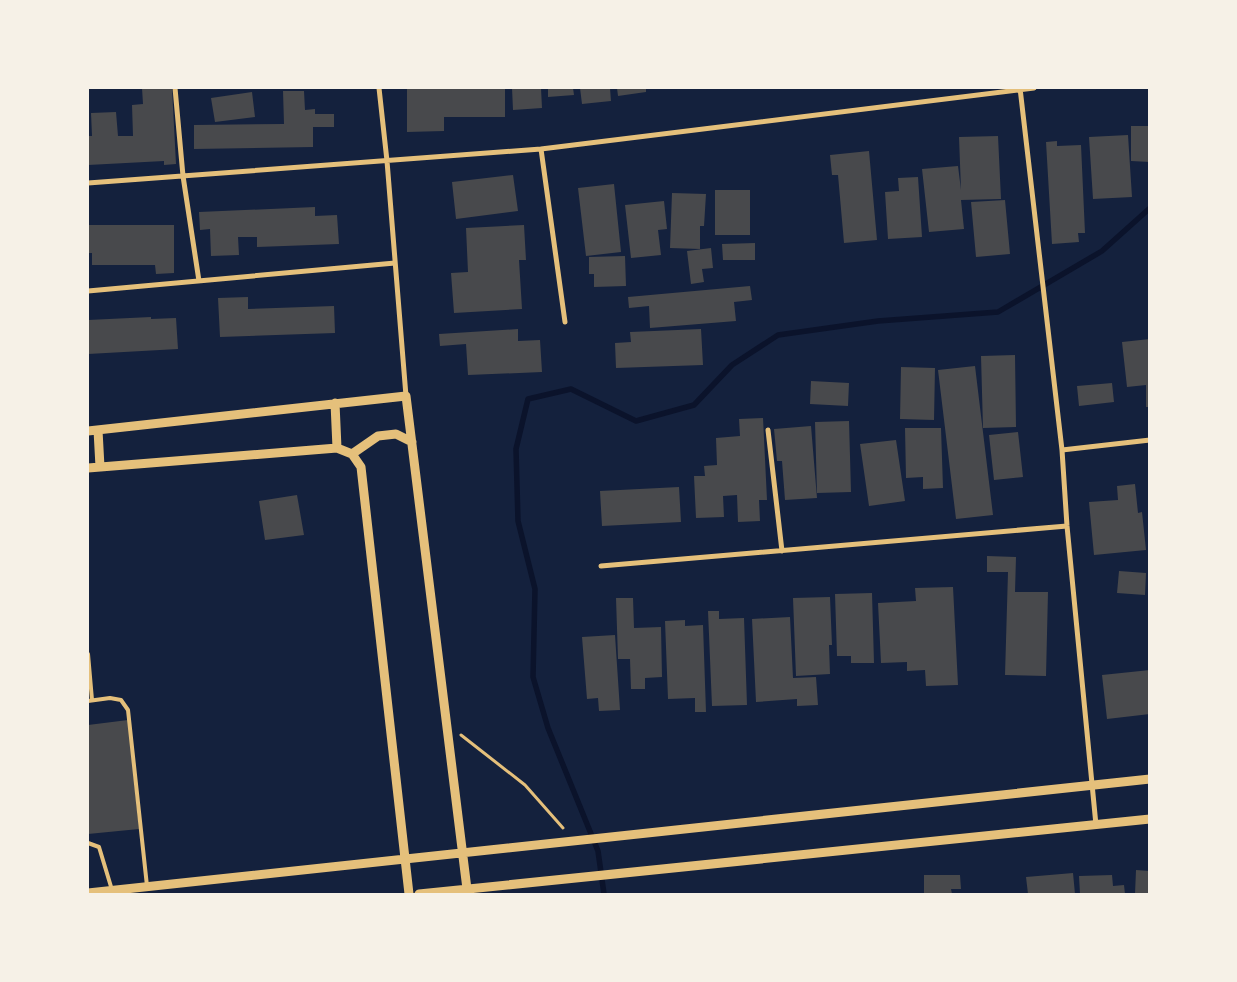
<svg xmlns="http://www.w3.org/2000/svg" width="1237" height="982" viewBox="0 0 1237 982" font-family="Signika,sans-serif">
	<rect width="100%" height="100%" fill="#14213d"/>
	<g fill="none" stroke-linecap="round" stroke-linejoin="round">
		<path stroke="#0b132b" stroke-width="5.5" d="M 604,894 L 598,851 L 548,728 L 533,677 L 535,589 L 518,521 L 516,449 L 528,399 L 571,389 L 636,421 L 694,405 L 732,365 L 778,335 L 878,321 L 998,312 L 1102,251 L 1150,208"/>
	</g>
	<path fill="#48494c" d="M 142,88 L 172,88 L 176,164 L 164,165 L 164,161 L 88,165 L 88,136 L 92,136 L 91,113 L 116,112 L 118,136 L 133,136 L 132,105 L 143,104 Z
		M 407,88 L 505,88 L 505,117 L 444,117 L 444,131 L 407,132 Z
		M 512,88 L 541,88 L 542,108 L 513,110 Z
		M 548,88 L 573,88 L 574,95 L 548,97 Z
		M 580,88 L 610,88 L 611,101 L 582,104 Z
		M 617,88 L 646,88 L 646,92 L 618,96 Z
		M 283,91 L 304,91 L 305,110 L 315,109 L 315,114 L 334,114 L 334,127 L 313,127 L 313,147 L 194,149 L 194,125 L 284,124 Z
		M 252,92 L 255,117 L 215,122 L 211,98 Z
		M 1131,126 L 1150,126 L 1150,162 L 1131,161 Z
		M 1128,135 L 1132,197 L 1093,199 L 1089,137 Z
		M 998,136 L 1001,199 L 961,200 L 964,229 L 929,232 L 922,169 L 958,166 L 961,190 L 959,137 Z
		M 1057,141 L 1057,146 L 1081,145 L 1085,233 L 1078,233 L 1079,242 L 1052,244 L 1046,142 Z
		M 869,151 L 877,240 L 844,243 L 838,175 L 832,175 L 830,155 Z
		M 513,175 L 518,211 L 456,219 L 452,182 Z
		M 918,177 L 922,237 L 888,239 L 885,192 L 899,191 L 898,178 Z
		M 614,184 L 621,252 L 586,256 L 578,188 Z
		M 715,190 L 750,190 L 750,235 L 715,235 Z
		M 672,193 L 706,194 L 704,226 L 700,226 L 700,249 L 670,248 Z
		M 1005,200 L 1010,254 L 976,257 L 971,202 Z
		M 664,201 L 667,229 L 658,230 L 661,255 L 631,258 L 625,205 Z
		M 315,207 L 315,216 L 337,215 L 339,244 L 257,247 L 257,237 L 238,237 L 239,255 L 211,256 L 210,229 L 200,230 L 199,212 Z
		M 88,225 L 174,225 L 174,273 L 156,274 L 155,265 L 92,265 L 92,253 L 88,253 Z
		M 524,225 L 526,260 L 519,260 L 522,309 L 454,313 L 451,273 L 468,272 L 466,228 Z
		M 755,243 L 755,260 L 723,260 L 722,244 Z
		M 711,248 L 713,268 L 702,269 L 704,282 L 691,284 L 687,251 Z
		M 625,256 L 626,286 L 594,287 L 594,274 L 589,274 L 589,257 Z
		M 750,286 L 752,300 L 734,302 L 736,321 L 650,328 L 649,306 L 629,308 L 628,297 Z
		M 248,297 L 248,309 L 334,306 L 335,333 L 220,337 L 218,298 Z
		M 151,317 L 151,319 L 176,318 L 178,349 L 88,354 L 88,320 Z
		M 518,329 L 518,341 L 540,340 L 542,372 L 468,375 L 466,344 L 440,346 L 439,334 Z
		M 701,329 L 703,365 L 616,368 L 615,343 L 631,342 L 630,332 Z
		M 1150,339 L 1150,407 L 1146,407 L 1146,385 L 1127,387 L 1122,342 Z
		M 1015,355 L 1016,427 L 983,428 L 981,356 Z
		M 975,366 L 993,515 L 956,519 L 938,370 Z
		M 901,367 L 935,368 L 934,420 L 900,419 Z
		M 811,381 L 849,383 L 848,406 L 810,404 Z
		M 1112,383 L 1114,402 L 1079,406 L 1077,386 Z
		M 763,418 L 767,500 L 759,500 L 760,521 L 738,522 L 737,495 L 723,496 L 724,517 L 696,518 L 694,476 L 705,476 L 704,466 L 717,465 L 716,438 L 740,436 L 739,419 Z
		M 849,421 L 851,492 L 817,493 L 815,422 Z
		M 811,426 L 817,498 L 785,500 L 782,461 L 777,461 L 774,429 Z
		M 905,428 L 941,428 L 943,488 L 923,489 L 923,477 L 906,478 Z
		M 1018,432 L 1023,477 L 994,480 L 989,435 Z
		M 896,440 L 905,501 L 869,506 L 860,444 Z
		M 1135,484 L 1138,513 L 1142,512 L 1146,550 L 1094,555 L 1089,502 L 1118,500 L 1117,486 Z
		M 679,487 L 681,522 L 602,526 L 600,491 Z
		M 297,495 L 304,535 L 265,540 L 259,501 Z
		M 987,556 L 1016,557 L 1015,592 L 1048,592 L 1046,676 L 1005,675 L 1008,572 L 987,572 Z
		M 1119,571 L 1146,573 L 1145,595 L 1117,593 Z
		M 953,587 L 958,685 L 926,686 L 925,670 L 907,671 L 907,662 L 881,663 L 878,603 L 916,601 L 915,588 Z
		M 872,593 L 874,663 L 851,663 L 851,656 L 837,656 L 835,594 Z
		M 830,597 L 832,645 L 829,645 L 830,674 L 796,676 L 793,598 Z
		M 616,598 L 633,598 L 634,628 L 661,627 L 662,677 L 645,678 L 645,689 L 631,689 L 630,659 L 618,659 Z
		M 708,611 L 719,611 L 719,619 L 744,618 L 747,705 L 712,706 Z
		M 790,617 L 793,678 L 816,677 L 818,705 L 797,706 L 797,699 L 756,702 L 752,619 Z
		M 685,620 L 685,626 L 703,625 L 706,712 L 695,712 L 695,698 L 668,699 L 665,621 Z
		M 615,635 L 620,710 L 599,711 L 598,698 L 587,699 L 582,637 Z
		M 1150,670 L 1150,714 L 1107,719 L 1102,675 Z
		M 128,720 L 139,829 L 88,834 L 88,725 Z
		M 1136,870 L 1150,871 L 1150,894 L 1135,894 Z
		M 1073,873 L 1075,894 L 1028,894 L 1026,877 Z
		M 924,875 L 960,875 L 961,889 L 951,889 L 952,894 L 924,894 Z
		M 1112,875 L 1113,886 L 1124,885 L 1125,894 L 1080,894 L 1079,876 Z"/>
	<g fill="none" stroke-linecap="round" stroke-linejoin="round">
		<path stroke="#e5c07b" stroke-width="3" d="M 461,735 L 525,785 L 563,828"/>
		<path stroke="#e5c07b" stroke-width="4" d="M 88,654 L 92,700
			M 88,701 L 110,698 L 121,700 L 128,710 L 147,886
			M 88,843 L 99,847 L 112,890"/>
		<path stroke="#e5c07b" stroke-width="5" d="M 175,88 L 183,176 L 199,281
			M 379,88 L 387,161 L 406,396
			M 1020,88 L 1062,450 L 1067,526 L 1096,825
			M 541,149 L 565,322
			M 88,183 L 541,149 L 1034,88
			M 88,291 L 395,263
			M 768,430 L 782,551
			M 1062,450 L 1150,440
			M 601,566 L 1067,526"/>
		<path stroke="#e5c07b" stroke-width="9" d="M 335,403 L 337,448
			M 98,430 L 100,467
			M 88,431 L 406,396 L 467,889
			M 352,454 L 378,436 L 396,434 L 412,442
			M 88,468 L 337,448 L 352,454 L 361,467 L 409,894
			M 88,893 L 1150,779
			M 419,894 L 1150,819"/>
	</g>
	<rect width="1237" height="982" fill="none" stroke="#f6f1e7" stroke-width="178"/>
</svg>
